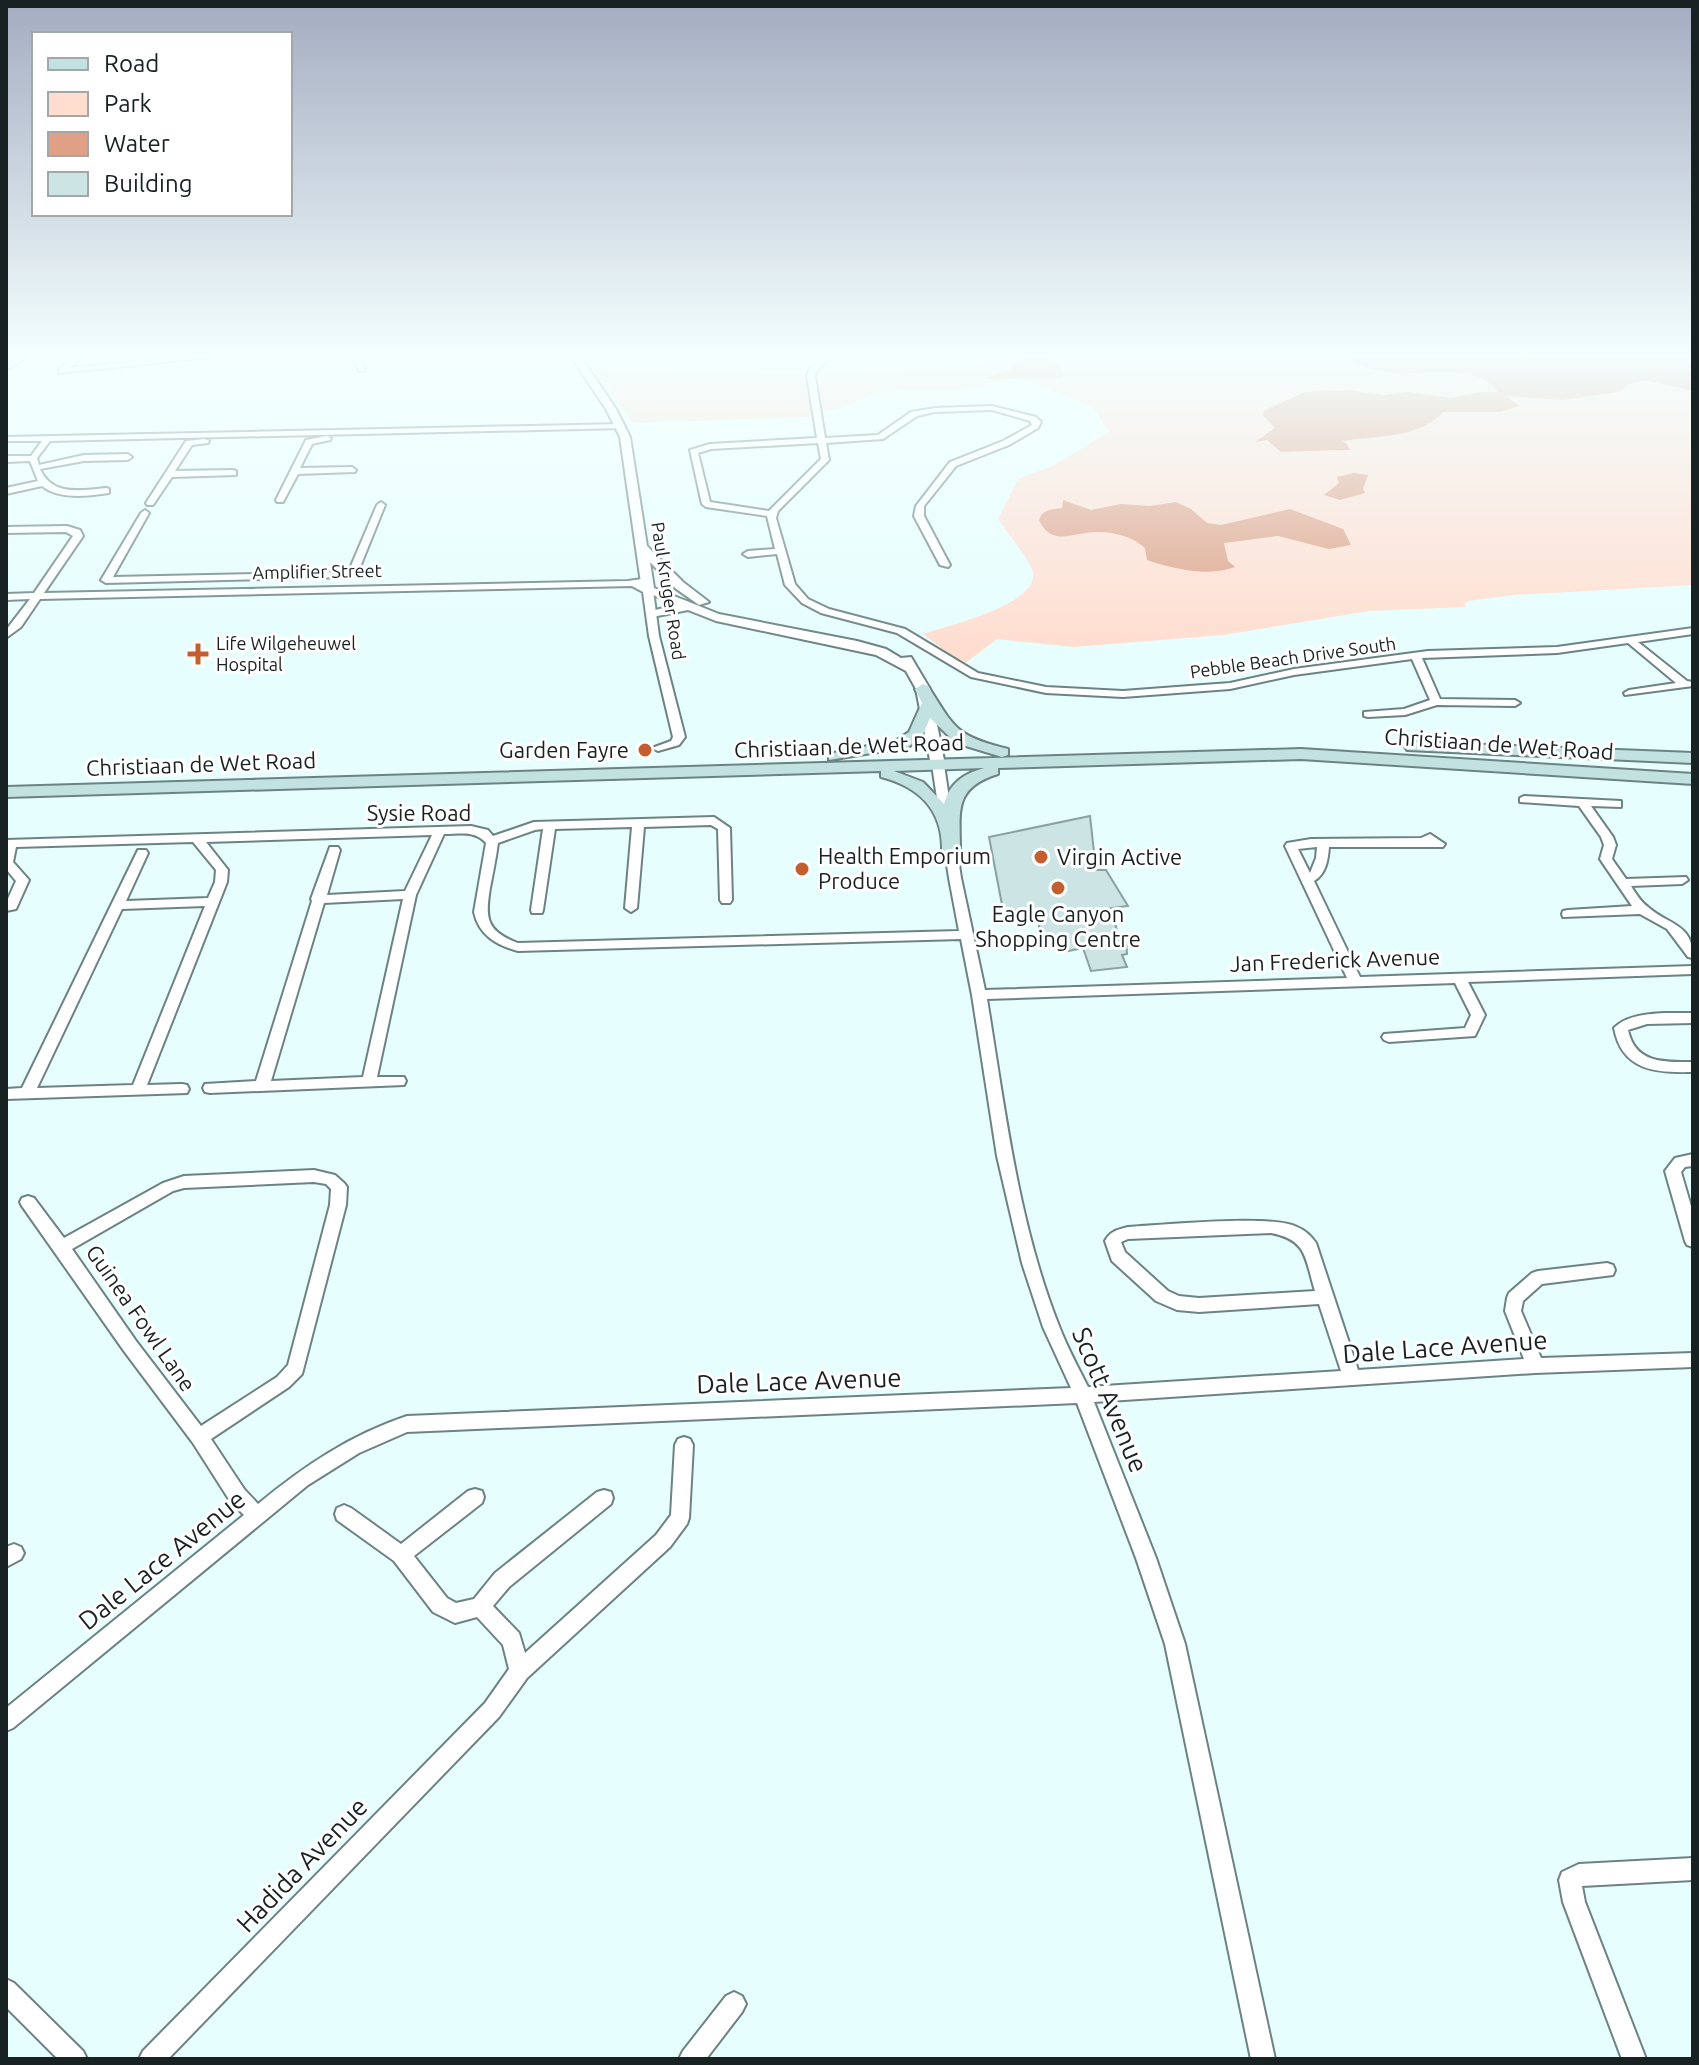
<svg xmlns="http://www.w3.org/2000/svg" width="1699" height="2065" viewBox="0 0 1699 2065" font-family="Ubuntu,sans-serif">
	<rect width="100%" height="100%" fill="#e7fefe"/>
	<path fill="#ffded0" d="M 995,357 L 1693,357 L 1693,585 L 1514,595 L 1468,601 L 1464,604 L 1466,607 L 1369,611 L 1223,635 L 1074,647 L 997,639 L 963,665 L 923,634 C 946,626 1039,605 1033,572 C 1030,559 1006,532 998,519 L 1018,479 L 1052,466 L 1109,432 L 1093,407 L 1029,381 L 1013,379 L 961,389 L 901,390 L 871,395 L 849,405 L 807,417 L 633,423 L 594,368 L 785,374 L 976,365 Z"/>
	<path fill="#dfa086" d="M 1021,357 L 1049,357 L 1065,375 L 1061,378 L 982,379 L 1013,369 Z
		M 1348,357 L 1693,357 L 1693,391 L 1644,380 L 1627,385 L 1619,392 L 1563,400 L 1506,396 L 1519,406 L 1500,412 L 1443,412 C 1420,439 1372,436 1341,441 L 1346,443 L 1350,450 C 1326,450 1305,451 1281,452 L 1267,440 L 1255,442 L 1275,428 L 1263,415 L 1265,410 L 1305,392 L 1347,390 L 1383,395 L 1408,392 L 1451,398 L 1480,392 L 1498,392 C 1474,362 1432,375 1397,373 C 1380,372 1364,367 1348,362 Z
		M 1354,473 L 1368,475 L 1363,488 L 1365,493 L 1340,500 L 1324,495 L 1339,483 L 1337,477 Z
		M 1063,500 L 1091,510 L 1121,504 L 1150,506 L 1176,502 L 1191,509 L 1207,523 L 1221,525 L 1290,509 L 1343,529 L 1351,545 L 1329,549 L 1278,536 L 1224,543 L 1228,561 L 1235,567 C 1210,577 1172,569 1147,560 L 1145,548 C 1134,537 1112,531 1096,532 C 1074,532 1052,548 1039,520 C 1042,510 1052,509 1062,508 Z"/>
	<path fill="#cde4e4" stroke="#8ba1a1" stroke-width="2" d="M 1090,816 L 1096,870 L 1106,870 L 1128,906 L 1111,908 L 1120,942 L 1126,940 L 1127,954 L 1122,955 L 1127,967 L 1091,971 L 1083,948 L 1064,952 L 1040,931 L 1036,911 L 1003,910 L 989,837 Z"/>
	<g fill="none" stroke-linecap="round" stroke-linejoin="round">
		<defs>
			<path id="minor" d="M 18,357 L 28,357 L 6,370 L 6,365 Z
				M 73,357 L 82,357 L 70,368 L 181,357 L 211,357 L 59,373 L 59,369 Z
				M 353,357 L 361,357 L 365,371 L 359,371 Z
				M 823,357 L 832,357 L 817,370 L 815,376 L 825,438 L 878,435 L 911,412 L 935,408 L 992,406 L 1036,417 L 1041,422 L 1038,428 L 1009,445 L 956,466 L 924,506 L 924,516 L 950,565 L 948,567 L 940,565 L 914,516 L 916,506 L 950,462 L 1003,441 L 1032,425 L 1030,421 L 992,410 L 935,412 L 917,416 L 883,439 L 826,443 L 829,460 L 778,511 L 776,518 L 795,584 L 808,599 L 829,609 L 905,629 L 978,673 L 1046,687 L 1123,691 L 1230,683 L 1294,669 L 1428,651 L 1557,647 L 1693,628 L 1693,634 L 1638,642 L 1687,681 L 1693,682 L 1693,686 L 1625,695 L 1624,693 L 1629,690 L 1676,683 L 1628,643 L 1557,653 L 1422,658 L 1440,699 L 1515,700 L 1520,703 L 1515,706 L 1437,705 L 1405,715 L 1368,717 L 1364,716 L 1364,712 L 1404,709 L 1430,700 L 1412,659 L 1294,675 L 1230,689 L 1123,697 L 1046,693 L 971,677 L 897,633 L 821,613 L 802,603 L 785,585 L 777,554 L 748,557 L 743,554 L 748,551 L 775,549 L 767,516 L 706,507 L 702,504 L 690,450 L 710,444 L 817,438 L 807,376 L 810,367 ZM 818,443 L 821,459 L 769,511 L 710,502 L 698,453 L 711,449 Z
				M 621,424 L 625,426 L 624,428 L 50,441 L 37,458 L 39,465 L 84,455 L 128,454 L 132,457 L 128,460 L 84,461 L 40,469 C 53,497 81,490 106,488 L 109,489 L 109,493 C 88,496 59,500 42,486 L 6,494 L 6,488 L 38,481 L 30,461 L 6,462 L 6,456 L 31,456 L 42,441 L 6,441 L 6,437 Z
				M 327,436 L 331,438 L 330,440 L 312,444 L 300,468 L 352,467 L 356,470 L 355,472 L 298,474 L 283,502 L 277,502 L 276,500 L 306,440 Z
				M 205,439 L 209,441 L 208,443 L 192,445 L 175,471 L 233,470 L 236,471 L 236,475 L 172,477 L 153,505 L 147,505 L 146,503 L 186,441 Z
				M 381,502 L 385,505 L 360,567 L 348,577 L 106,583 L 101,580 L 141,513 L 145,510 L 149,513 L 113,577 L 343,572 L 351,566 L 377,505 Z
				M 67,526 L 80,530 L 83,536 L 44,593 L 628,581 L 649,578 L 649,582 L 641,584 L 653,590 L 659,636 L 685,737 L 679,745 L 658,751 L 652,748 L 671,741 L 673,737 L 649,636 L 643,592 L 632,586 L 40,599 L 21,627 L 6,638 L 6,630 L 30,599 L 6,600 L 6,594 L 34,593 L 73,536 L 66,532 L 6,533 L 6,527 Z
				M 938,762 L 944,765 L 961,878 L 985,990 L 1347,978 L 1285,846 L 1287,843 L 1311,839 L 1421,838 L 1430,834 L 1445,844 L 1443,847 L 1329,847 C 1328,860 1326,874 1314,881 L 1360,977 L 1693,966 L 1693,974 L 1468,982 L 1485,1015 L 1475,1036 L 1389,1042 L 1384,1040 L 1382,1037 L 1384,1034 L 1465,1028 L 1471,1015 L 1455,983 L 987,999 C 1005,1109 1018,1223 1059,1326 C 1067,1347 1078,1367 1088,1387 L 1341,1371 L 1319,1304 L 1199,1312 L 1177,1310 L 1156,1301 L 1112,1261 L 1105,1241 C 1110,1231 1117,1230 1128,1227 C 1161,1225 1273,1214 1297,1227 C 1305,1230 1312,1237 1316,1243 L 1358,1370 L 1524,1359 L 1505,1311 L 1507,1298 L 1509,1293 L 1532,1273 L 1538,1271 L 1607,1263 L 1613,1265 L 1615,1270 L 1613,1275 L 1542,1284 L 1523,1301 L 1521,1311 L 1541,1358 L 1693,1353 L 1693,1367 L 1535,1373 L 1094,1402 L 1156,1558 L 1185,1644 L 1275,2059 L 1251,2059 L 1165,1644 L 1136,1558 L 1077,1403 L 407,1432 L 359,1453 L 308,1485 L 13,1728 L 6,1731 L 6,1708 L 244,1515 L 230,1501 L 193,1443 L 124,1351 L 22,1206 L 20,1202 L 22,1198 L 28,1196 L 34,1198 L 64,1238 L 163,1183 L 184,1176 L 314,1170 L 335,1175 L 344,1183 L 347,1187 L 346,1205 L 302,1374 L 289,1387 L 211,1439 L 244,1489 L 258,1504 C 304,1466 350,1435 407,1416 L 1071,1388 L 1043,1327 L 1022,1263 L 997,1156 L 972,995 L 961,939 L 518,951 C 496,945 479,935 474,912 L 486,843 C 475,830 460,834 444,834 L 416,895 L 377,1077 L 404,1077 L 406,1081 L 404,1085 L 210,1093 L 205,1092 L 203,1088 L 205,1084 L 256,1081 L 312,901 L 311,899 L 330,847 L 338,847 L 340,850 L 327,895 L 405,891 L 432,835 L 206,842 L 228,870 L 227,882 L 147,1085 L 182,1084 L 187,1085 L 189,1089 L 187,1093 L 6,1099 L 6,1089 L 22,1088 L 138,850 L 146,850 L 148,853 L 126,901 L 208,898 L 215,882 L 216,870 L 193,842 L 16,847 L 13,862 L 29,880 L 16,909 L 6,911 L 6,903 L 16,881 L 6,869 L 6,840 L 471,826 L 488,830 L 493,836 L 534,822 L 714,817 L 730,828 L 732,900 L 730,903 L 722,903 L 720,900 L 718,829 L 711,825 L 644,827 L 637,908 L 631,912 L 625,908 L 632,827 L 555,829 L 543,910 L 542,913 L 532,913 L 531,910 L 543,829 L 535,830 L 498,843 C 496,858 493,873 490,888 C 485,918 486,931 518,943 L 959,931 L 949,878 L 932,765 ZM 1317,847 L 1316,858 L 1310,873 L 1298,849 ZM 403,899 L 363,1077 L 271,1081 L 324,903 ZM 205,906 L 133,1085 L 37,1088 L 122,909 ZM 314,1182 L 326,1184 L 331,1189 L 330,1205 L 288,1365 L 277,1377 L 201,1426 L 136,1341 L 72,1249 L 173,1191 L 184,1188 ZM 1271,1233 C 1308,1240 1305,1259 1315,1291 L 1199,1298 L 1179,1296 L 1168,1291 L 1125,1252 L 1121,1242 L 1128,1239 Z
				M 1524,796 L 1621,801 L 1621,807 L 1591,806 L 1613,837 L 1616,845 L 1612,859 L 1626,879 L 1686,877 L 1688,880 L 1682,884 L 1631,886 C 1636,894 1641,902 1648,907 C 1668,925 1693,923 1693,958 L 1688,957 L 1667,929 L 1640,914 L 1563,917 L 1562,914 L 1563,911 L 1568,910 L 1632,906 L 1600,859 L 1604,845 L 1601,837 L 1579,806 L 1520,802 L 1520,798 Z
				M 1665,1013 L 1693,1013 L 1693,1023 L 1647,1024 L 1628,1030 C 1635,1064 1665,1062 1693,1062 L 1693,1072 C 1656,1073 1622,1071 1614,1028 C 1627,1015 1648,1014 1665,1013 Z
				M 1693,1154 L 1693,1166 L 1685,1167 L 1681,1172 L 1693,1213 L 1693,1247 L 1687,1245 L 1685,1241 L 1665,1171 L 1675,1158 Z
				M 684,1437 L 690,1439 L 693,1445 L 689,1518 L 687,1524 L 670,1547 L 527,1678 L 499,1717 L 168,2059 L 139,2059 L 143,2051 L 485,1703 L 509,1669 L 503,1645 L 477,1617 L 455,1623 L 433,1612 L 394,1561 L 337,1520 L 335,1514 L 337,1508 L 344,1505 L 351,1508 L 401,1544 L 468,1491 L 475,1489 L 482,1491 L 484,1497 L 482,1503 L 414,1556 L 447,1598 L 456,1603 L 474,1599 L 495,1573 L 597,1492 L 604,1490 L 611,1492 L 613,1498 L 611,1504 L 509,1587 L 493,1606 L 519,1633 L 525,1653 L 656,1535 L 671,1515 L 675,1445 L 678,1439 Z
				M 14,1544 L 21,1547 L 24,1553 L 21,1559 L 6,1567 L 6,1547 Z
				M 1693,1858 L 1693,1880 L 1582,1886 L 1585,1902 L 1646,2059 L 1622,2059 L 1563,1902 L 1559,1880 L 1562,1872 L 1579,1864 Z
				M 6,1979 L 14,1983 L 83,2051 L 87,2059 L 58,2059 L 6,2007 Z
				M 734,1992 L 742,1996 L 746,2004 L 742,2012 L 706,2059 L 679,2059 L 683,2051 L 726,1996 Z"/>
			<path id="tertiary" d="M 571,357 L 581,357 L 616,409 L 630,437 L 647,546 L 683,582 L 709,602 L 699,605 L 675,588 L 650,562 L 654,588 L 719,614 L 857,641 L 886,649 L 901,658 L 911,657 L 930,689 L 945,765 L 943,768 L 933,768 L 931,765 L 916,689 L 906,671 L 876,655 L 716,621 L 688,610 L 647,618 L 647,612 L 676,605 L 642,590 L 620,437 L 606,409 Z"/>
			<path id="secondary" d="M 923,684 L 928,686 C 955,729 956,736 1008,749 L 1008,755 L 1002,757 L 956,743 L 930,718 L 922,737 L 908,747 L 829,760 L 829,754 L 897,740 L 909,732 L 922,703 L 915,689 Z
				M 1413,742 L 1693,753 L 1693,763 L 1407,750 L 1405,747 Z
				M 1301,749 L 1693,774 L 1693,784 L 1301,759 L 998,768 L 998,774 C 953,788 960,811 960,851 L 951,856 L 942,851 C 943,811 920,787 881,777 L 881,771 L 6,797 L 6,787 ZM 984,768 C 963,774 950,783 944,804 L 923,782 L 894,771 Z"/>
		</defs>
		<use href="#minor" stroke="#6d8282" stroke-width="4"/>
		<use href="#tertiary" stroke="#6d8282" stroke-width="4"/>
		<use href="#secondary" stroke="#6d8282" stroke-width="4"/>
		<use href="#minor" fill="#fff" fill-rule="evenodd"/>
		<use href="#tertiary" fill="#fff" fill-rule="evenodd"/>
		<use href="#secondary" fill="#c2e2e2" fill-rule="evenodd"/>
	</g>
	<linearGradient id="sky" x2="0" y2="1"><stop stop-color="#a4acc1"/><stop offset="0.55" stop-color="#f4ffff"/><stop offset="1" stop-color="#f4ffff" stop-opacity="0"/></linearGradient>
	<rect width="1699" height="646" fill="url(#sky)"/>
	<g fill="#c45e2f" stroke="#fff" stroke-width="3">
		<path d="M194 642h8v8h8v8h-8v8h-8v-8h-8v-8h8z"/>
		<circle cx="645" cy="750" r="8"/>
		<circle cx="1041" cy="857" r="8"/>
		<circle cx="802" cy="869" r="8"/>
		<circle cx="1058" cy="888" r="8"/>
	</g>
	<g text-anchor="middle" stroke-width="6" stroke-linejoin="round" paint-order="stroke">
		<g font-size="18" fill="#192222" stroke="#fff">
			<text transform="translate(317 572) rotate(-1)" y="6">Amplifier Street</text>
			<text transform="translate(668 591) rotate(81)" y="6">Paul Kruger Road</text>
			<text transform="translate(1293 658) rotate(-8)" y="6">Pebble Beach Drive South</text>
		</g>
		<g font-size="18" fill="#192222" stroke="#fff" text-anchor="start">
			<text x="216" y="650">Life Wilgeheuwel<tspan x="216" dy="21">Hospital</tspan></text>
		</g>
		<g font-size="22" fill="#192222" stroke="#fff">
			<text transform="translate(1499 744) rotate(4)" y="8">Christiaan de Wet Road</text>
			<text transform="translate(849 746) rotate(-2)" y="8">Christiaan de Wet Road</text>
			<text transform="translate(201 764) rotate(-2)" y="8">Christiaan de Wet Road</text>
			<text x="419" y="821">Sysie Road</text>
			<text transform="translate(1335 960) rotate(-2)" y="8">Jan Frederick Avenue</text>
			<text transform="translate(141 1318) rotate(55)" y="8">Guinea Fowl Lane</text>
		</g>
		<g font-size="22" fill="#192222" stroke="#fff" text-anchor="start">
			<text x="629" y="758" text-anchor="end">Garden Fayre</text>
			<text x="818" y="864">Health Emporium<tspan x="818" dy="25">Produce</tspan></text>
			<text x="1057" y="865">Virgin Active</text>
			<text x="1058" y="922" text-anchor="middle">Eagle Canyon<tspan x="1058" dy="25">Shopping Centre</tspan></text>
		</g>
		<g font-size="26" fill="#192222" stroke="#fff">
			<text transform="translate(1445 1347) rotate(-4)" y="9">Dale Lace Avenue</text>
			<text transform="translate(799 1381) rotate(-2)" y="9">Dale Lace Avenue</text>
			<text transform="translate(1110 1400) rotate(67)" y="9">Scott Avenue</text>
			<text transform="translate(162 1560) rotate(-39)" y="9">Dale Lace Avenue</text>
			<text transform="translate(302 1865) rotate(-46)" y="9">Hadida Avenue</text>
		</g>
	</g>
	<rect width="1699" height="2065" fill="none" stroke="#192222" stroke-width="16"/>
	<rect x="32" y="32" width="260" height="184" fill="#ffffff" stroke="#a3a7a7" stroke-width="2"/>
	<rect x="48" y="58" width="40" height="12" fill="#c2e2e2" stroke="#a3a7a7" stroke-width="2"/>
	<text x="104" y="72" font-size="24" fill="#192222">Road</text>
	<rect x="48" y="92" width="40" height="24" fill="#ffded0" stroke="#a3a7a7" stroke-width="2"/>
	<text x="104" y="112" font-size="24" fill="#192222">Park</text>
	<rect x="48" y="132" width="40" height="24" fill="#dfa086" stroke="#a3a7a7" stroke-width="2"/>
	<text x="104" y="152" font-size="24" fill="#192222">Water</text>
	<rect x="48" y="172" width="40" height="24" fill="#cde4e4" stroke="#a3a7a7" stroke-width="2"/>
	<text x="104" y="192" font-size="24" fill="#192222">Building</text>
</svg>
